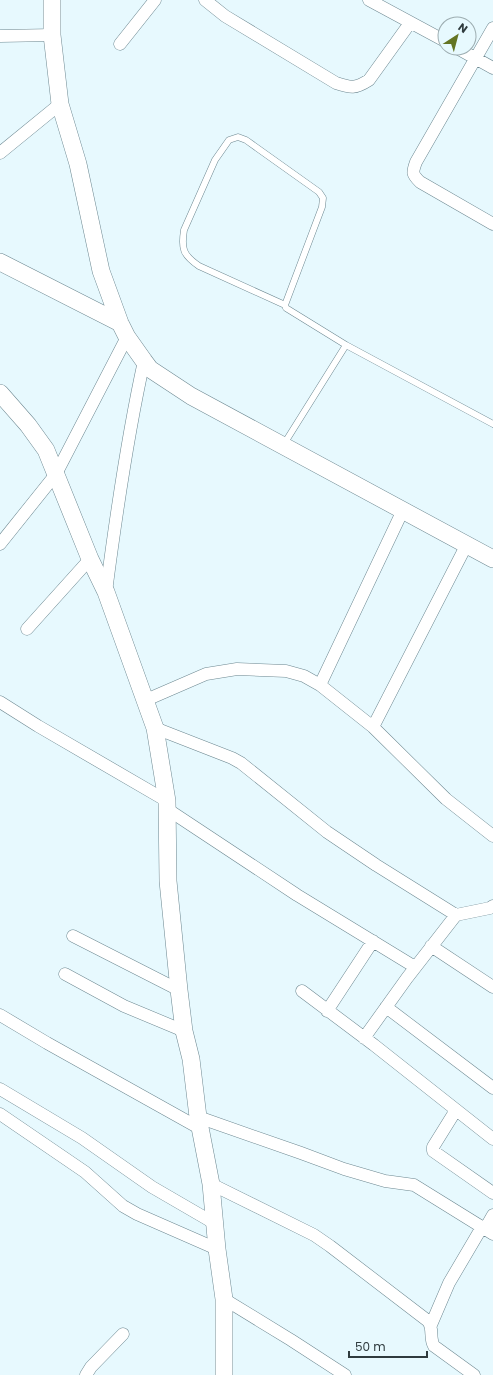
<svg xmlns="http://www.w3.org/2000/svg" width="493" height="1375" viewBox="0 0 493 1375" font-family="Poppins,sans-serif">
	<rect width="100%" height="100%" fill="#e7f9fe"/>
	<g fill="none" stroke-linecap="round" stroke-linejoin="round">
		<defs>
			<path id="lane" d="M 285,305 L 199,266 C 183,255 181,249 184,230 L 215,160 L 229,140 L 238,137 L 246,140 L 319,192 L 323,198 L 322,207 L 285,305 L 286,308 L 346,345 L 493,424
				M 284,444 L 346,345"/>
			<path id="street" d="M 205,0 L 225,16 L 336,83 C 351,88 355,89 369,80 L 410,23
				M 369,0 L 445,41
				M 493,28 L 416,162 C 412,173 412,174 420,182 L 493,224
				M 0,36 L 52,35
				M 120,44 L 155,0
				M 457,48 L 493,68
				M 0,153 L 60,104
				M 0,544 L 56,474 L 127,337
				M 106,592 C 116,515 127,438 144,361
				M 27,629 L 90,559
				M 320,685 L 403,510
				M 146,700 L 206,674 L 237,669 L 286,671 L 304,676 L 320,685 L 373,727 L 446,799 L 493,836
				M 0,702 L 38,726 L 167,801
				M 373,727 L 467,544
				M 155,728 L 232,758 L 241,763 L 327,832 L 376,865 L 456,915 L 490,908 L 493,906
				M 167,809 L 297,895 L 415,967
				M 73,936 L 179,990
				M 431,946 L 493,987
				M 65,974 L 124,1006 L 184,1031
				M 302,991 L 374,1045 L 493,1139
				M 386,1007 L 493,1088
				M 327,1011 L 373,941
				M 0,1015 L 47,1043 L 201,1129
				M 364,1038 L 407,978 L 456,915
				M 0,1089 L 82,1138 L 152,1187 L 214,1223
				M 456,1110 L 433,1147 L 433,1151 L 493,1193
				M 0,1114 L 85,1172 L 123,1206 L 137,1214 L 217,1249
				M 198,1117 L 301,1153 L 344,1169 L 385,1181 L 414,1185 L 493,1234
				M 211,1184 L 314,1235 L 330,1246 L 428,1321 C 434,1329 429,1338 434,1346 L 474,1375
				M 485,1229 L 493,1215
				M 224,1299 L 291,1340 L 345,1375
				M 431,1325 L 449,1283 L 482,1227
				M 86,1375 L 91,1367 L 123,1334"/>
			<path id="secondary" d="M 52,0 L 52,35 L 60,104 L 78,164 L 101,271 L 120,323 L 127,337 L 144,361 L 150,369 L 191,396 L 493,559
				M 0,262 L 120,323
				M 0,393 L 28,425 L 46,450 L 90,559 L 106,592 L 155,728 L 167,801 L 168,881 L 179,990 L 184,1031 L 191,1059 L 198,1117 L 211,1184 L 217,1249 L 224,1299 L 224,1375"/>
		</defs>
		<use href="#lane" stroke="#6d8891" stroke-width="7"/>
		<use href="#street" stroke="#6d8891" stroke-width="13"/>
		<use href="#secondary" stroke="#6d8891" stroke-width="18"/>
		<use href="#lane" stroke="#fff" stroke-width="6"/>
		<use href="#street" stroke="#fff" stroke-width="12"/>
		<use href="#secondary" stroke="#fff" stroke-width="17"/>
	</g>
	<g transform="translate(457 36) rotate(36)"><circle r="19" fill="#e7f9fe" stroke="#9dadb1"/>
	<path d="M0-3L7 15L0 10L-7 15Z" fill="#637423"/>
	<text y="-6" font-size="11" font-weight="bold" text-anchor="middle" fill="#2f3b3e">N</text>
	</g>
	<path d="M349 1351v6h78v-6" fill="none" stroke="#2f3b3e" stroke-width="2"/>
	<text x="355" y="1351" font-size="12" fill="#2f3b3e" stroke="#e7f9fe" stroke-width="3" paint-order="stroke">50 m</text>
</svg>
